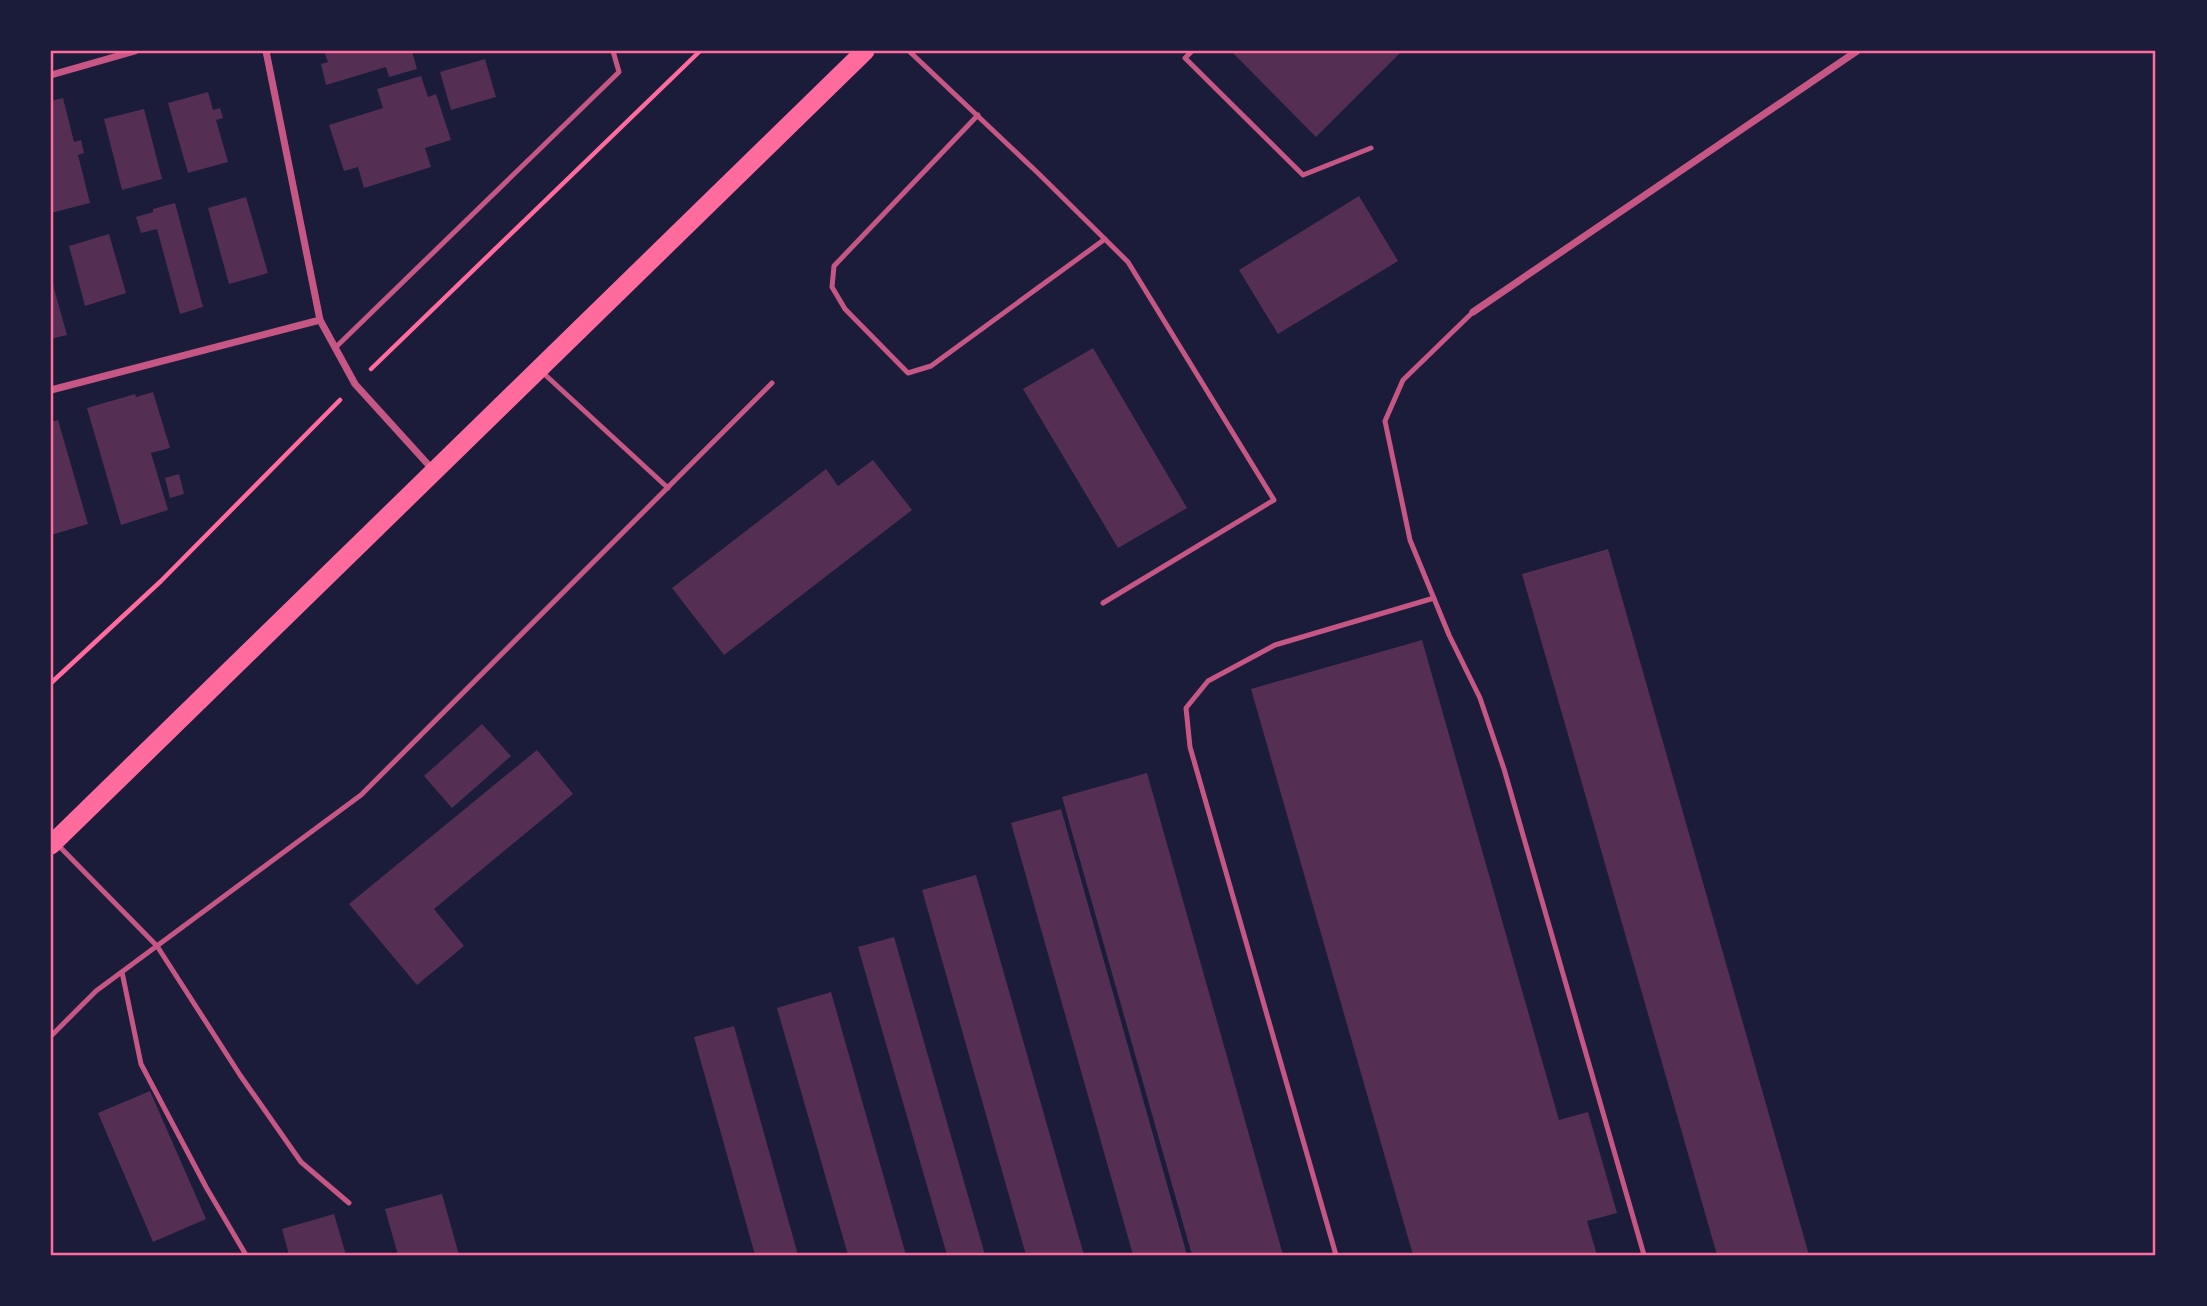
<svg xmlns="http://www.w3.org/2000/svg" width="2207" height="1306" viewBox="0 0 2207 1306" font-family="'Nunito Sans',sans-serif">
	<rect width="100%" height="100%" fill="#1b1b3a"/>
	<path fill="#542f53" d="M 324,51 L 412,51 L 417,69 L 389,77 L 386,67 L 326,85 L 321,64 L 328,62 Z
		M 1231,51 L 1402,51 L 1316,137 Z
		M 485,59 L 496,97 L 451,110 L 440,72 Z
		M 421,76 L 428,97 L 436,94 L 451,140 L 425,148 L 431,167 L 364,188 L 358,167 L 344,171 L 329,125 L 383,108 L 377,89 Z
		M 208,92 L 213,110 L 220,108 L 223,118 L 216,120 L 228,162 L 188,173 L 168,103 Z
		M 63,98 L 74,142 L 81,140 L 84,153 L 78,155 L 90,203 L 51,213 L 51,101 Z
		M 144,109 L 162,179 L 122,190 L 104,119 Z
		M 1359,196 L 1398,261 L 1278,334 L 1239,270 Z
		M 246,197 L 268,273 L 229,284 L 208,208 Z
		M 175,203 L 203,307 L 180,314 L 157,229 L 141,233 L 136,217 L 153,212 L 153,209 Z
		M 109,234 L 126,293 L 85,306 L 69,246 Z
		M 51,278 L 67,335 L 51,339 Z
		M 1093,348 L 1187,508 L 1118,548 L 1023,389 Z
		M 153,392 L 170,448 L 151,453 L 168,510 L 121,525 L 87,408 L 135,394 L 136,397 Z
		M 58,420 L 88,524 L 51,535 L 51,422 Z
		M 873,460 L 912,510 L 724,655 L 672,588 L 826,469 L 838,486 Z
		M 179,474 L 184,494 L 170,498 L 165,478 Z
		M 1608,549 L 1809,1255 L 1717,1255 L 1522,574 Z
		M 1422,640 L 1559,1120 L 1588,1112 L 1617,1213 L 1587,1221 L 1597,1255 L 1413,1255 L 1251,689 Z
		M 482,724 L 511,756 L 452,808 L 424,776 Z
		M 537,750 L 573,794 L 434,909 L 464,946 L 417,985 L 349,904 Z
		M 1147,773 L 1283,1255 L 1192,1255 L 1062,797 Z
		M 1061,809 L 1187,1255 L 1133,1255 L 1011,823 Z
		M 976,875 L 1084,1255 L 1026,1255 L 922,890 Z
		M 894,937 L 985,1255 L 947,1255 L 858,947 Z
		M 831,992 L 906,1255 L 848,1255 L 777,1008 Z
		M 734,1026 L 798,1255 L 755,1255 L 694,1037 Z
		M 150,1091 L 206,1219 L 153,1242 L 98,1113 Z
		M 442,1194 L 459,1255 L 398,1255 L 385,1209 Z
		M 334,1214 L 346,1255 L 289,1255 L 282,1229 Z"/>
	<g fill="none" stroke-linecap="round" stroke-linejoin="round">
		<path stroke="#ff6b9d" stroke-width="4.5" d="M 371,369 L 700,51
			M 51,683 L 161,581 L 340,400"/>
		<path stroke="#c65784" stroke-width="5" d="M 909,51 L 1039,174 L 1128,262 L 1274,500 L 1103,603
			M 1192,51 L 1185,58 L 1303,175 L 1371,148
			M 978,115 L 834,266 L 832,287 L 845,309 L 908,373 L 931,366 L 1105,239
			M 1473,312 L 1403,380 L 1385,421 L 1410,540 L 1449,635 L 1480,698 L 1504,769 L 1644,1255
			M 336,347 L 619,72 L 613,51
			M 541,371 L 668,488
			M 57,844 L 157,946 L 240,1075 L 301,1162 L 349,1203
			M 122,972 L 141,1064 L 206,1187 L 246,1255
			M 51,1036 L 96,991 L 361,795 L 772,383
			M 1336,1255 L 1190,747 L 1186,708 L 1208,681 L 1275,645 L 1434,598"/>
		<path stroke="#c65784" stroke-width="7" d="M 266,51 L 320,320 L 355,384 L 434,471
			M 51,75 L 135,51
			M 1473,312 L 1857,51
			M 51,390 L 320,320"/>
		<path stroke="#ff6b9d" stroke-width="19" d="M 51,845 L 865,51"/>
	</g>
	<rect width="2207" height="1306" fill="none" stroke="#1b1b3a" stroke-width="105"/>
	<rect x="52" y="52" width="2102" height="1202" fill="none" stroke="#ff6b9d" stroke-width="2.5"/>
</svg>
